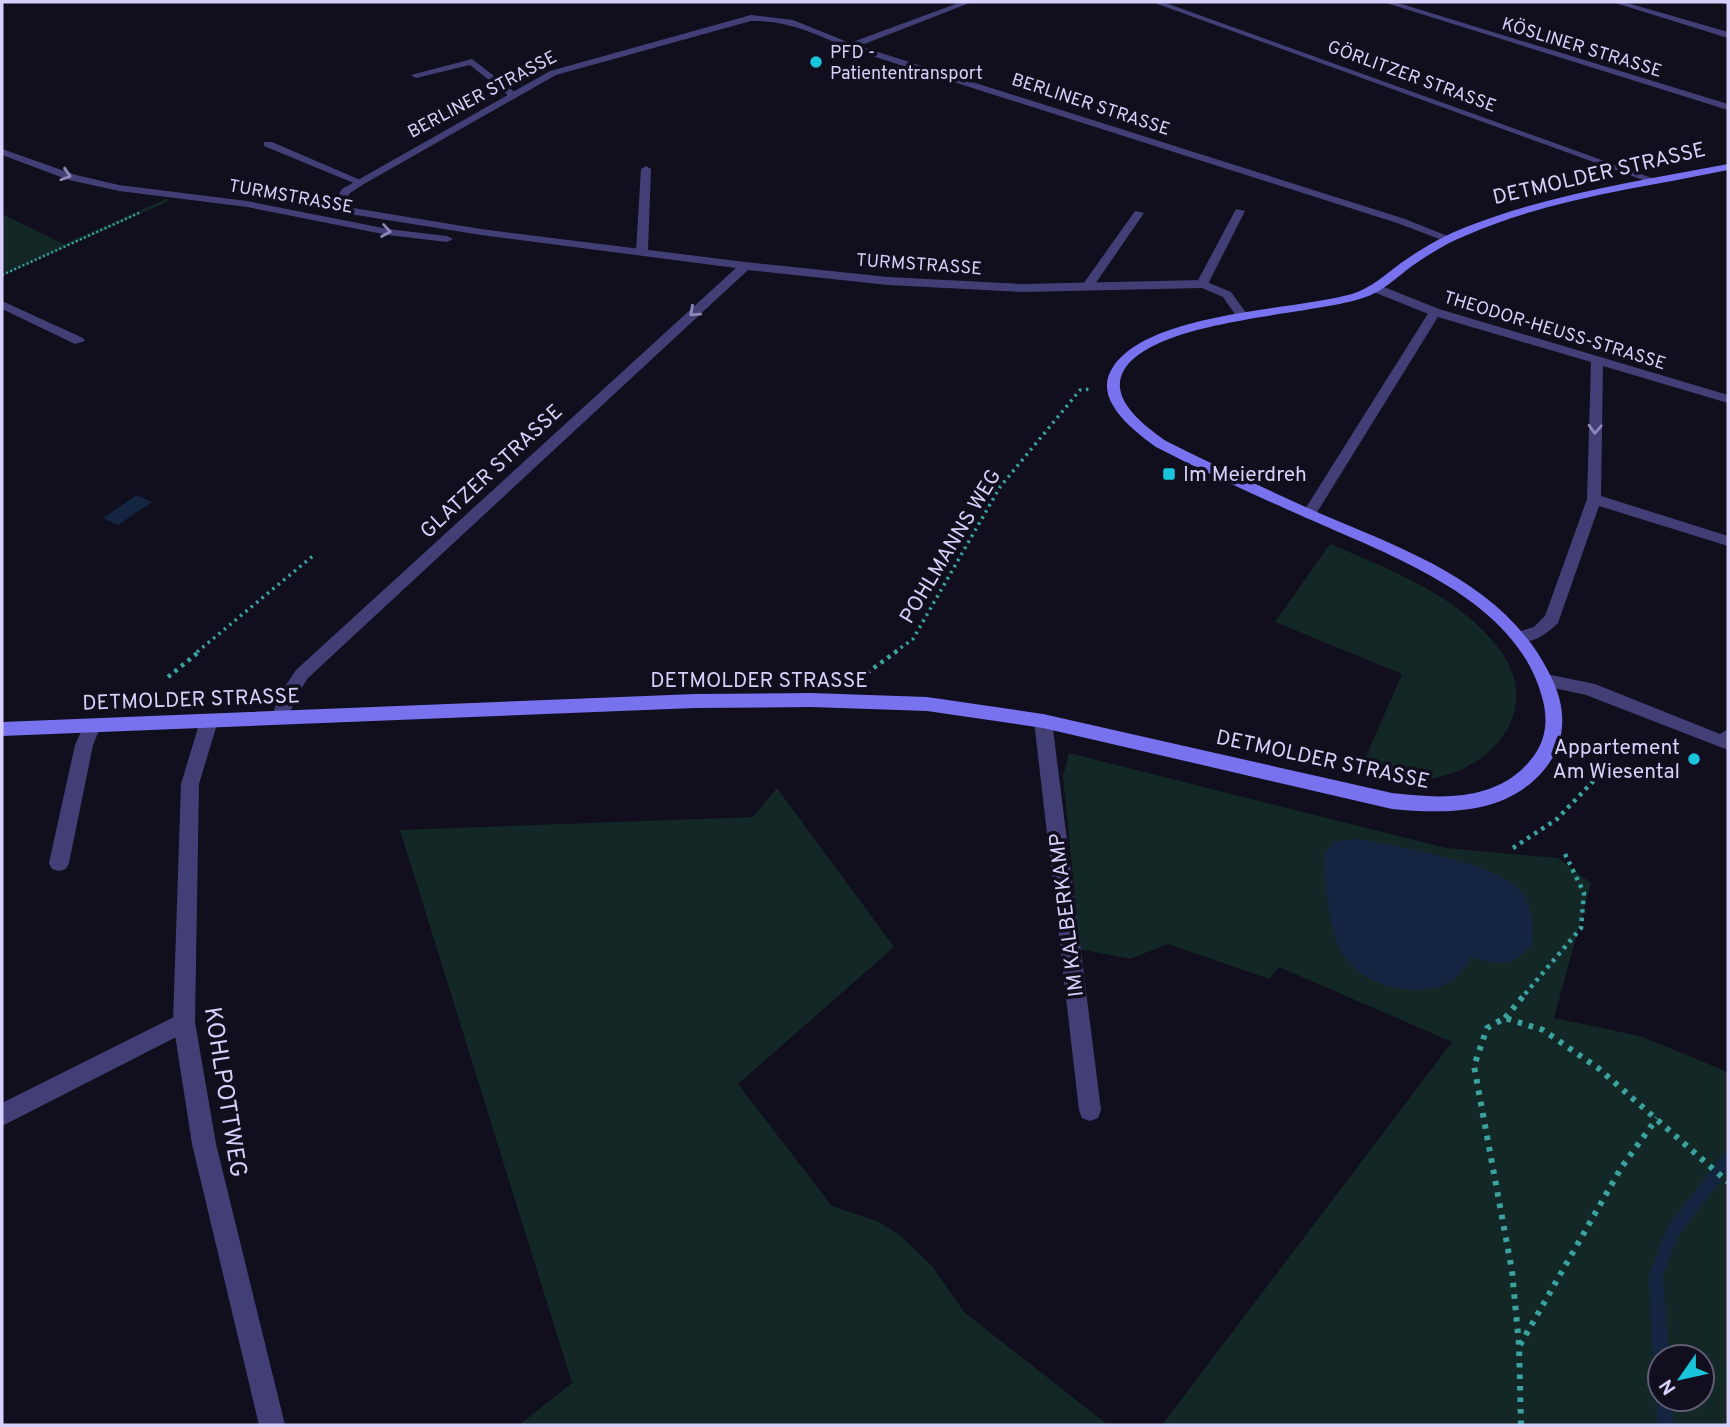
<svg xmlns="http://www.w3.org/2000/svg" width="1730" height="1427" viewBox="0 0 1730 1427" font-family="Overpass,sans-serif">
	<rect width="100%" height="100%" fill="#110e1d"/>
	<path fill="#122726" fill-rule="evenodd" d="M 166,199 L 171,200 L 2,276 L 2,214 L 64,244 Z
		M 1330,544 C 1391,570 1459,595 1500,650 C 1544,710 1492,770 1429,779 C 1406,782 1381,775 1360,770 L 1402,674 L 1275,622 Z
		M 1069,753 L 1446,848 L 1558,858 L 1591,883 L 1554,1018 L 1640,1036 L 1728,1072 L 1728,1425 L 1162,1425 L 1452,1042 L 1279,967 L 1269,979 L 1168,944 L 1130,959 L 1080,949 L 1063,776 ZM 1660,1357 L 1702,1357 L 1702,1399 L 1660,1399 Z
		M 777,788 L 894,947 L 738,1084 L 832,1206 L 877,1221 L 900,1235 L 932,1266 L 964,1312 L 1108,1425 L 519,1425 L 572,1383 L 400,830 L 753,817 Z"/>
	<path fill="#142542" d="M 137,495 L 152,502 L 118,525 L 103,518 Z
		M 1360,839 C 1398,848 1503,862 1524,895 C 1532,908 1533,928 1533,943 C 1512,968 1501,965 1471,957 C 1465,968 1458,980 1446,984 C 1415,997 1367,987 1346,959 C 1329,936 1324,881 1325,853 L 1336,841 Z"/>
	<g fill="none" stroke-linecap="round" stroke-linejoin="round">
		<path fill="#142542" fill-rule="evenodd" d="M 1728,1153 L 1728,1171 L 1678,1236 L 1663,1276 L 1669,1357 L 1660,1357 L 1660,1364 L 1656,1362 L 1653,1357 L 1649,1276 L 1667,1227 L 1723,1155 Z
			M 1660,1392 L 1660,1399 L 1671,1399 L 1674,1425 L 1658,1425 L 1655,1399 L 1657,1393 Z"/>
		<path stroke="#3ba39f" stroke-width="2.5" stroke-dasharray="2 2.5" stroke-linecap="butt" d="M 2,275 L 141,212"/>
		<path stroke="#3ba39f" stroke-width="3.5" stroke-dasharray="2.5 4.5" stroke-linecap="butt" d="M 197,652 L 314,555
			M 895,652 L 913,639 L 1000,487 L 1080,390 L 1092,389"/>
		<path stroke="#3ba39f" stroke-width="4.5" stroke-dasharray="3.5 5" stroke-linecap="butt" d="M 168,677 L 200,651
			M 860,678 L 897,651
			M 1513,848 L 1557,819 L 1601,773
			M 1525,994 L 1581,928 L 1584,893 L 1565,854"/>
		<path stroke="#3ba39f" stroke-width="6" stroke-dasharray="4.5 7" stroke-linecap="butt" d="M 1505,1018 L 1526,993
			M 1520,1345 L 1621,1168 L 1657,1118
			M 1521,1425 L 1519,1345 L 1512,1271 L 1474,1066 L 1487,1028 L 1505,1018 L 1543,1030 L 1598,1068 L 1728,1182"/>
		<path fill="#423f77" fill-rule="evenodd" d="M 1722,2 L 1728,2 L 1728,4 L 1723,4 Z
			M 472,59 L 516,93 L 516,97 L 510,97 L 470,65 L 416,78 L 411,75 Z
			M 264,142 L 272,142 L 365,182 L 356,184 L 264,146 Z
			M 646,166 L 651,169 L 648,251 L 642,254 L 636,251 L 641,169 Z
			M 1236,209 L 1245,211 L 1208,284 L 1198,287 L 1196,284 Z
			M 1135,211 L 1144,213 L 1091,290 L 1083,290 L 1081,287 Z
			M 1435,308 L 1441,312 L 1316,514 L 1309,519 L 1304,517 L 1302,514 L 1429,312 Z
			M 1546,674 L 1595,684 L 1720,734 L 1728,729 L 1728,750 L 1586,695 L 1540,685 L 1537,680 L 1540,675 Z
			M 92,719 L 98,721 L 101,726 L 93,745 L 69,863 L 66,869 L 59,871 L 52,869 L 49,863 L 75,745 L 86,721 Z
			M 184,1012 L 192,1015 L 195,1022 L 192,1029 L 2,1126 L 2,1103 Z"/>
		<path fill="#423f77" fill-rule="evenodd" d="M 961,2 L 972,2 L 859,46 L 1405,219 L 1455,239 L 1445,241 L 1397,223 L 847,48 C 815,33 787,20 751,21 L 556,75 L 364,184 L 350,193 L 345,200 L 353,208 L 481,229 L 745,262 L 888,277 L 1023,284 L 1202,280 L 1231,292 L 1249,317 L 1239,320 L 1223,297 L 1202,288 L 1023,292 L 888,285 L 748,270 L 308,678 L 295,698 L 287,723 L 275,723 L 272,718 L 278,697 L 296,670 L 736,268 L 481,235 L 350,214 L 338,208 L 335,200 L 342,189 L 550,71 L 751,15 L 793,20 L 850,43 Z
			M 1152,2 L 1163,2 L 1663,182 L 1654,184 Z
			M 1383,2 L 1395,2 L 1728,104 L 1728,110 Z
			M 1612,2 L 1624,2 L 1728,32 L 1728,38 Z
			M 2,149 L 76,175 L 119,185 L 247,201 L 388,229 L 447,236 L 453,239 L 447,242 L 388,235 L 247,207 L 119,191 L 69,180 L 2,155 Z
			M 1371,285 L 1379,285 L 1439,309 L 1728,395 L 1728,403 L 1603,366 L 1601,496 L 1728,536 L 1728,546 L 1599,506 L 1558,623 C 1547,634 1530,646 1514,641 L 1512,637 L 1514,633 L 1534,627 L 1545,616 L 1587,499 L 1591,362 L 1431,315 L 1371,291 Z
			M 2,301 L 83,338 L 85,341 L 75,344 L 2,309 Z
			M 209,714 L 215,716 L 218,721 L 199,784 L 195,1022 L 216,1144 L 285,1425 L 259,1425 L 192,1144 L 173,1022 L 181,784 L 200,721 L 203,716 Z
			M 1043,714 L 1049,716 L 1052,721 L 1101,1110 L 1098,1118 L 1090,1121 L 1082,1118 L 1079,1110 L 1034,721 L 1037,716 Z"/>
		<path fill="#7872ef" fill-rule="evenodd" d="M 1728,164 L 1728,170 C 1641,188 1549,199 1467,235 C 1447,243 1429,254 1412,266 C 1396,278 1382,292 1363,298 C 1308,316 1155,319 1124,370 C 1107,399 1146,427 1166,441 C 1216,466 1268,490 1319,513 C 1410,552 1509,585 1553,681 C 1567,712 1566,743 1544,770 C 1506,815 1446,814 1392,809 L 1043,728 L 927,711 L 811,707 L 695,708 L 2,736 L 2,722 L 695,694 L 811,693 L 927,697 L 1043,714 L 1392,793 C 1443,799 1499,802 1533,757 C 1547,738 1548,718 1542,697 C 1515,596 1385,554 1300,515 C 1251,494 1203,471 1156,447 C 1134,431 1091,399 1113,367 C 1150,312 1290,311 1352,294 C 1371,288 1385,275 1401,263 C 1421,249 1443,236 1466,227 C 1550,194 1640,181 1728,164 Z"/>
	</g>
	<defs><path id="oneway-chevron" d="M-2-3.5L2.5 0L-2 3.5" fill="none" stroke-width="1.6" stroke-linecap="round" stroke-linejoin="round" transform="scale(1.75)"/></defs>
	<g stroke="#8c88b8">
		<use href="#oneway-chevron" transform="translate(66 175) rotate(18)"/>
		<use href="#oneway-chevron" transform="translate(386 231) rotate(9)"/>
		<use href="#oneway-chevron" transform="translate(694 312) rotate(138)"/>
		<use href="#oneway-chevron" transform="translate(1595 429) rotate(93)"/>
	</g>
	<g fill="#1ac5dc" stroke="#110e1d" stroke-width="2.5">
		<circle cx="816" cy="62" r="7"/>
		<rect x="1162" y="467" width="14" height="14" rx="3.5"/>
		<circle cx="1694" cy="759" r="7"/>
	</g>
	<g text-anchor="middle" stroke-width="7" stroke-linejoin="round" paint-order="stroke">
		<g font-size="18" fill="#d6d0fa" stroke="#110e1d">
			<text transform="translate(1582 47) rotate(17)" y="6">KÖSLINER STRASSE</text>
			<text transform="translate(1412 76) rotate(20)" y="6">GÖRLITZER STRASSE</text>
			<text transform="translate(482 94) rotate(-28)" y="6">BERLINER STRASSE</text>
			<text transform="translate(1091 104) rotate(18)" y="6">BERLINER STRASSE</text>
			<text transform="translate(291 196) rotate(10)" y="6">TURMSTRASSE</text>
			<text transform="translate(919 264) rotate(4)" y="6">TURMSTRASSE</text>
			<text transform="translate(1555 330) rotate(17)" y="6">THEODOR-HEUSS-STRASSE</text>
		</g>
		<g font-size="18" fill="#d6d0fa" stroke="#110e1d" text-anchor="start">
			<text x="830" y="58">PFD -<tspan x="830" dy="21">Patiententransport</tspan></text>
		</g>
		<g font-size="21" fill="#d6d0fa" stroke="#110e1d">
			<text transform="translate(1599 173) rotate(-13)" y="7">DETMOLDER STRASSE</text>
			<text transform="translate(491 471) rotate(-43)" y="7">GLATZER STRASSE</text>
			<text transform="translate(950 546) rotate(-59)" y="7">POHLMANNS WEG</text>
			<text x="759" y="687">DETMOLDER STRASSE</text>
			<text transform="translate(191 699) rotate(-2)" y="7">DETMOLDER STRASSE</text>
			<text transform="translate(1323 759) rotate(12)" y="7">DETMOLDER STRASSE</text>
			<text transform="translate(1066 915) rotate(-97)" y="7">IM KALBERKAMP</text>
		</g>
		<g font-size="21" fill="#d6d0fa" stroke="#110e1d" text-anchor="start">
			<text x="1183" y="481">Im Meierdreh</text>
			<text x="1680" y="754" text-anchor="end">Appartement<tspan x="1680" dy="24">Am Wiesental</tspan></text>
		</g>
		<g font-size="24" fill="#d6d0fa" stroke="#110e1d">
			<text transform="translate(226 1092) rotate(81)" y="8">KOHLPOTTWEG</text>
		</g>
	</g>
	<rect width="1730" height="1427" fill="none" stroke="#d6d0fa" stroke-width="7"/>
	<g transform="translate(1681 1378) rotate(236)"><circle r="33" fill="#110e1d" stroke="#605c75" stroke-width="2"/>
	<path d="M0-5L12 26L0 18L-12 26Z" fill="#1ac5dc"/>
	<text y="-10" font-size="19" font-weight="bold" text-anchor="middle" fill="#d6d0fa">N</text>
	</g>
</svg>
